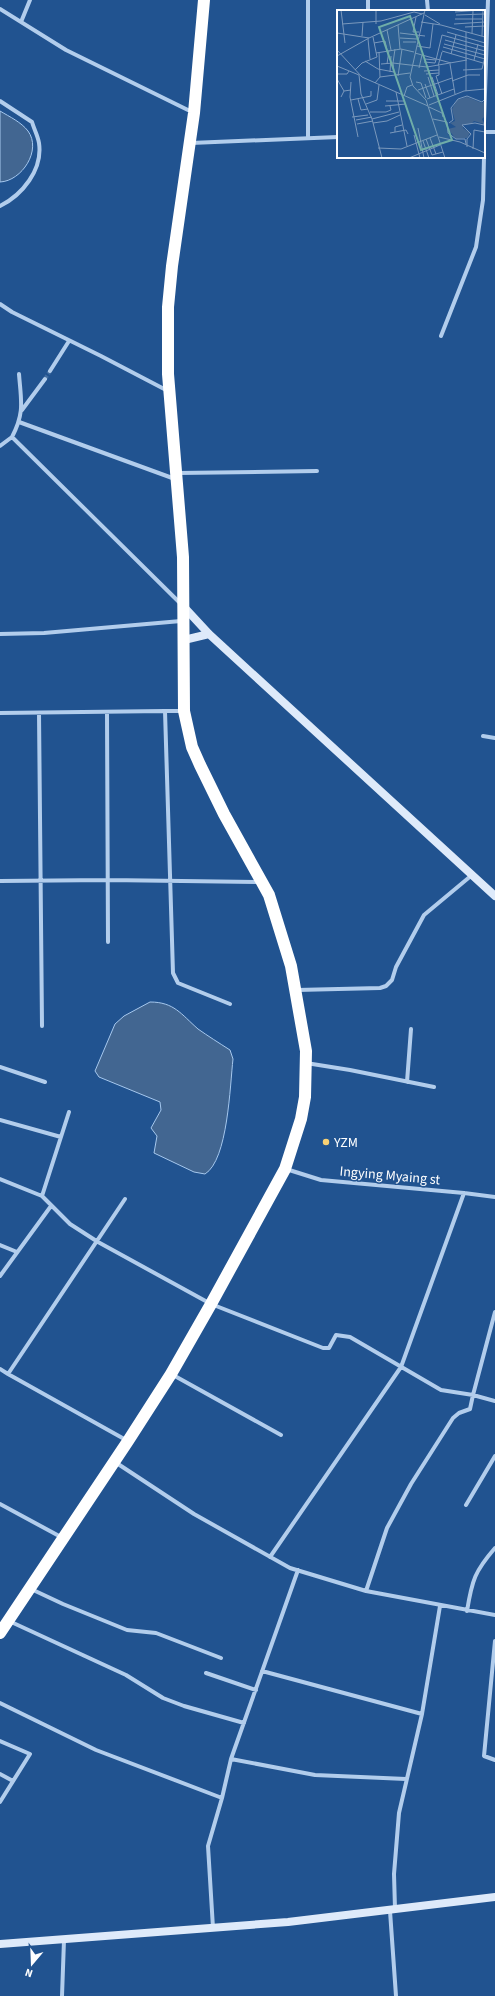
<svg xmlns="http://www.w3.org/2000/svg" width="495" height="1996" viewBox="0 0 495 1996" font-family="'Source Sans 3',sans-serif">
	<rect width="100%" height="100%" fill="#215390"/>
	<path fill="#426691" stroke="#a6c8ee" d="M 0,111 C 10,117 21,122 28,131 C 42,150 22,181 0,182 Z
		M 150,1002 C 174,1002 181,1014 198,1029 C 208,1036 219,1043 230,1050 L 233,1059 C 230,1085 228,1160 205,1174 L 194,1172 L 154,1153 L 157,1136 L 151,1128 L 161,1110 L 160,1102 L 99,1077 L 95,1071 L 115,1024 L 124,1016 Z"/>
	<g fill="none" stroke-linecap="round" stroke-linejoin="round">
		<path stroke="#426da1" stroke-width="4" stroke-dasharray="4 2" stroke-linecap="butt" d="M 45,379 L 50,371"/>
		<path stroke="#b2cdec" stroke-width="4" d="M 368,0 L 368,11
			M 427,0 L 428,11
			M 0,9 L 66,50 L 192,112
			M 21,22 L 30,0
			M 0,101 L 32,122 C 34,129 38,136 39,143 C 43,170 22,195 0,206
			M 484,123 L 488,0
			M 484,132 L 495,132
			M 308,138 L 308,0
			M 191,143 L 338,137
			M 0,304 L 12,312 L 101,356 L 168,391
			M 441,336 L 476,247 L 483,200 L 484,157
			M 50,371 L 69,341
			M 19,374 C 21,401 25,412 12,437 L 181,604
			M 22,410 L 45,379
			M 19,422 L 175,479
			M 0,446 L 12,437
			M 178,473 L 317,471
			M 0,634 L 44,633 L 181,621
			M 183,711 L 165,711 L 173,973 L 178,983 L 230,1004
			M 107,712 L 108,942
			M 0,713 L 165,711
			M 39,713 L 42,1026
			M 483,736 L 495,738
			M 0,881 L 108,880 L 260,882
			M 297,990 L 380,988 L 386,986 L 392,980 L 396,967 L 424,915 L 472,875
			M 306,1063 L 350,1070 L 434,1087
			M 0,1067 L 45,1082
			M 407,1082 L 411,1029
			M 0,1120 L 61,1137
			M 286,1169 L 321,1180 L 464,1193 L 495,1197
			M 0,1179 L 42,1196 L 70,1224 L 98,1242 L 211,1304 L 323,1348 L 329,1348 L 336,1335 L 350,1337 L 441,1390 L 473,1395 L 470,1409 L 459,1413 L 453,1418 L 411,1484 L 387,1528 L 366,1591
			M 42,1196 L 69,1112
			M 125,1199 L 8,1374 L 126,1440
			M 0,1245 L 17,1252
			M 0,1276 L 51,1206
			M 495,1312 L 473,1395 L 495,1401
			M 0,1369 L 8,1374
			M 173,1375 L 281,1435
			M 115,1462 L 194,1514 L 290,1568 L 366,1591 L 495,1615
			M 0,1504 L 61,1537
			M 466,1505 L 495,1456
			M 270,1557 L 401,1367 L 464,1193
			M 31,1589 L 63,1604 L 127,1630 L 156,1633 L 221,1658
			M 467,1611 C 472,1580 475,1571 495,1548
			M 9,1621 L 126,1675 L 163,1698 L 184,1706 L 244,1723
			M 495,1641 L 484,1756 L 495,1760
			M 262,1671 L 422,1714
			M 206,1673 L 256,1690
			M 0,1703 L 96,1750 L 222,1798
			M 0,1741 L 30,1754 L 0,1802
			M 231,1759 L 315,1775 L 406,1779
			M 0,1774 L 13,1781
			M 395,1909 L 394,1874 L 399,1813 L 422,1714 L 440,1606
			M 390,1911 L 396,1996
			M 213,1928 L 208,1846 L 222,1798 L 231,1759 L 298,1570
			M 62,1996 L 64,1940"/>
		<path stroke="#deeafa" stroke-width="8" d="M 184,607 L 209,634 L 495,896
			M 184,640 L 209,634
			M 0,1944 L 288,1922 L 495,1897"/>
		<path stroke="#fff" stroke-width="12" d="M 0,1633 L 128,1441 L 171,1374 L 211,1304 L 285,1169 L 301,1119 L 305,1097 L 306,1051 L 291,966 L 269,895 L 224,814 L 200,765 L 192,747 L 184,711 L 183,557 L 168,374 L 168,307 L 172,266 L 194,113 L 204,0"/>
	</g>
	<circle fill="#f9d174" stroke="#215390" stroke-width="1.5" cx="326" cy="1142" r="4"/>
	<g text-anchor="middle" stroke-width="3" stroke-linejoin="round" paint-order="stroke">
		<g font-size="14" fill="#fff" stroke="#215390" text-anchor="start">
			<text x="334" y="1147">YZM</text>
		</g>
		<g font-size="14" fill="#fff" stroke="#215390">
			<text transform="translate(390 1175) rotate(5)" y="5">Ingying Myaing st</text>
		</g>
	</g>
	<g transform="translate(337 10)">
		<rect width="148" height="148" fill="#215390"/>
		<path d="M 130,87 L 145,93 L 148,91 L 148,106 L 145,109 L 147,114 L 137,111 L 134,114 L 126,114 L 126,118 L 133,123 L 130,128 L 119,129 L 111,119 L 119,117 L 113,113 L 118,111 L 115,99 L 120,90 Z" fill="#426691"/>
		<path fill="none" stroke="#7a98bc" stroke-width="1" d="M 4,0 L 8,33M 39,0 L 39,14M 88,0 L 73,67 L 76,76 L 89,90 L 108,148M 118,2 L 143,0M 88,5 L 103,14M 119,5 L 148,4M 79,7 L 76,22 L 82,22M 118,9 L 145,9M 84,12 L 104,15 L 148,27M 5,14 L 44,11 L 77,2 L 85,4M 117,14 L 148,12M 61,15 L 63,39M 128,17 L 148,16M 50,20 L 54,40M 110,22 L 148,33M 129,22 L 129,81M 0,23 L 32,28 L 87,3M 63,23 L 88,26M 135,23 L 136,1M 25,26 L 26,12M 145,26 L 146,0M 63,28 L 80,29M 31,29 L 33,49M 108,30 L 148,41M 66,32 L 79,32M 37,33 L 48,31 L 50,40M 107,34 L 148,45M 80,36 L 93,38 L 96,14M 106,37 L 148,49M 58,39 L 56,53 L 90,57 L 130,50M 0,40 L 25,67 L 91,96M 105,41 L 146,53M 42,42 L 43,67M 39,43 L 64,39 L 77,42M 78,43 L 85,45 L 82,58M 114,44 L 119,25M 85,45 L 114,53M 0,46 L 32,28M 88,49 L 99,50 L 105,25 L 148,37M 137,50 L 141,34M 28,51 L 41,59 L 57,62 L 56,53 L 44,54M 87,52 L 98,53 L 99,50M 50,54 L 52,40M 113,54 L 118,84M 0,56 L 22,65M 101,56 L 105,42M 102,56 L 102,65 L 99,66 L 105,84M 18,60 L 25,53 L 40,47 L 36,27M 126,60 L 145,59 L 148,47M 87,61 L 102,60M 53,62 L 54,46M 0,64 L 10,64 L 12,61M 89,64 L 102,63M 22,65 L 24,84 L 35,109 L 45,148M 61,66 L 65,39M 91,67 L 97,86M 95,67 L 101,85M 0,69 L 7,81M 115,71 L 131,65 L 143,65M 14,72 L 13,87 L 21,127M 79,72 L 84,73 L 89,88M 38,73 L 43,67 L 73,63M 88,74 L 93,88M 81,80 L 115,68M 59,82 L 70,136M 67,86 L 70,77 L 75,75M 4,87 L 7,81 L 14,80M 21,89 L 24,100 L 31,99M 90,89 L 117,79M 14,90 L 34,86 L 34,81M 49,91 L 67,91M 29,94 L 40,90 L 42,75M 92,95 L 127,81 L 148,79M 48,96 L 69,94M 92,97 L 105,103 L 106,107M 33,102 L 49,102 L 54,100 L 53,96M 15,107 L 31,105M 35,109 L 62,102M 96,109 L 110,112 L 111,123 L 119,129 L 128,129 L 129,134M 19,110 L 35,107M 36,113 L 50,111 L 63,105M 112,113 L 116,110 L 114,98 L 121,89 L 130,86 L 145,92 L 148,89M 20,114 L 36,111M 81,118 L 87,148M 58,122 L 58,117 L 65,115M 53,123 L 69,120 L 71,124M 77,125 L 83,148M 102,127 L 123,132 L 148,143M 93,128 L 99,144M 89,129 L 95,145 L 106,142M 86,131 L 92,148M 130,137 L 130,129 L 134,124 L 125,115 L 138,113 L 147,115 L 148,106M 41,138 L 64,139 L 100,125M 136,139 L 137,120 L 148,122M 72,148 L 103,135"/>
		<path fill="#6fada8" fill-opacity="0.15" stroke="#6fada8" stroke-width="2" d="M 73,6 L 115,130 L 84,140 L 42,17 Z"/>
		<rect width="148" height="148" fill="none" stroke="#fff" stroke-width="2"/>
	</g>
	<g transform="translate(32 1964) rotate(199)" stroke="#215390" stroke-width="3" paint-order="stroke">
	<path d="M0-3L7 15L0 10L-7 15Z" fill="#ffffff"/>
	<text y="-6" font-size="11" font-weight="bold" text-anchor="middle" fill="#ffffff">N</text>
	</g>
</svg>
